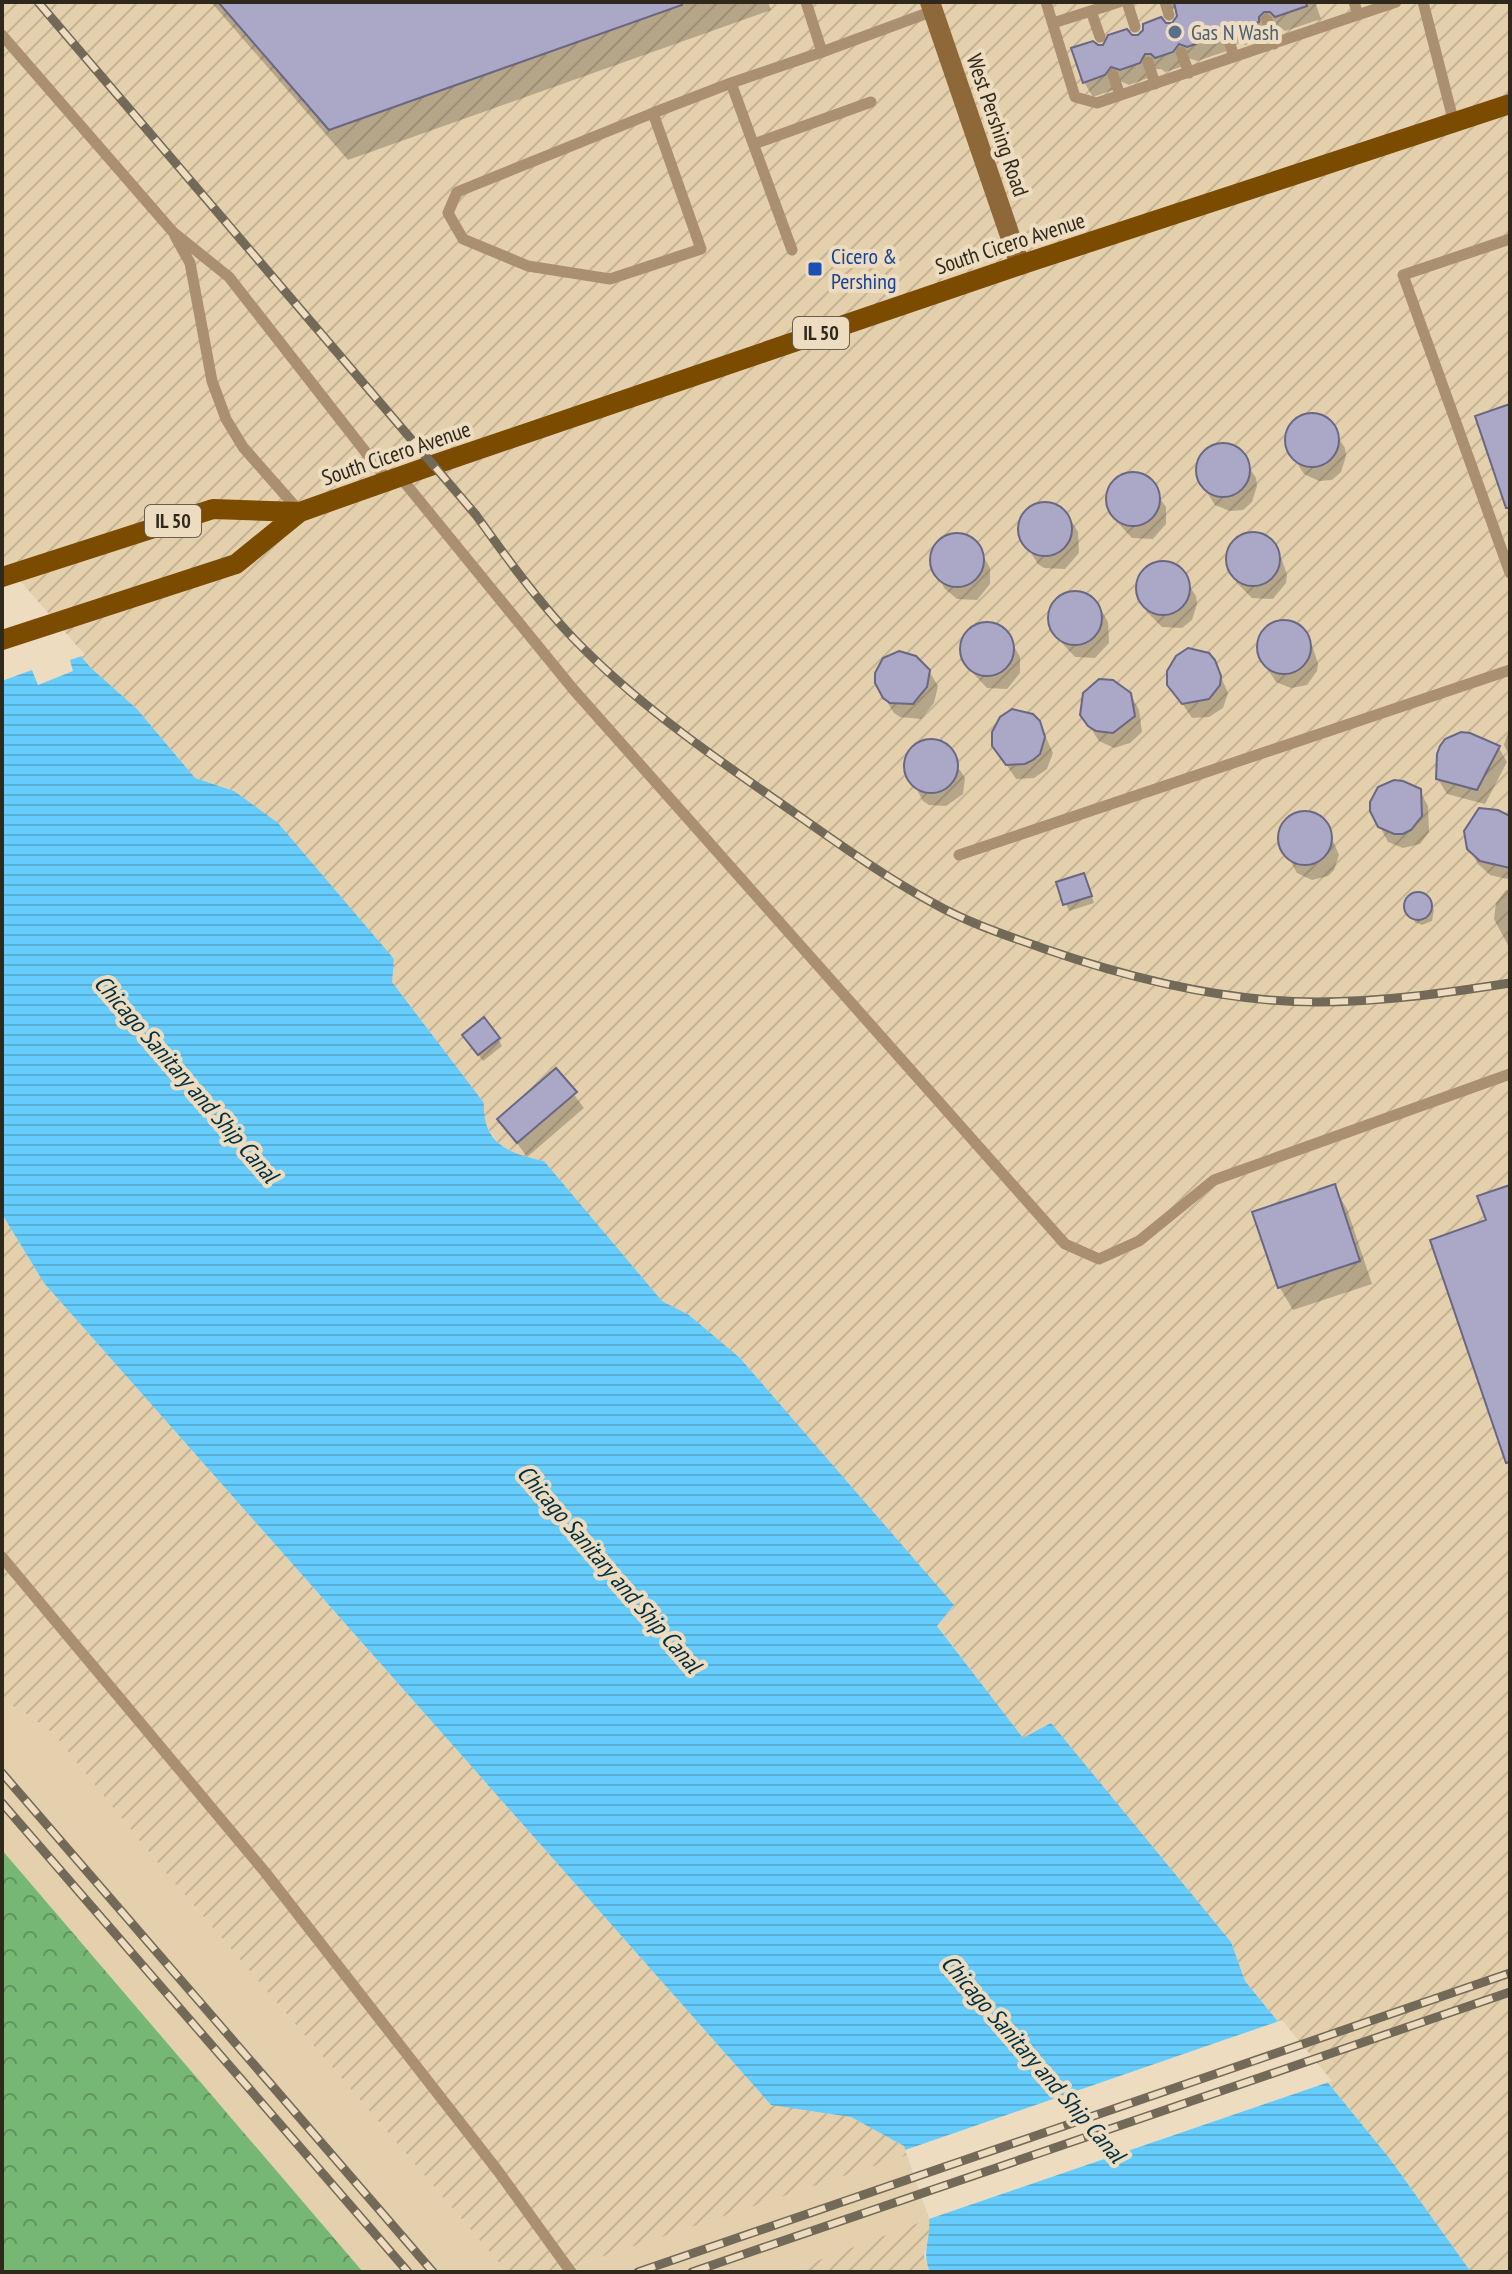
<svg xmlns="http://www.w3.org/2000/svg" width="1512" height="2274" viewBox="0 0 1512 2274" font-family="'PT Sans Narrow',sans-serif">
	<defs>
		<pattern id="industrial-furrows" width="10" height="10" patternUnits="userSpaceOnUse" patternTransform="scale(2)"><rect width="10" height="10" fill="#e4d0ac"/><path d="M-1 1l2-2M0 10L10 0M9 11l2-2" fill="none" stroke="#c4b394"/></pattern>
		<pattern id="forest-crowns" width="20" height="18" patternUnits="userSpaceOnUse" patternTransform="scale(2)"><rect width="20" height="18" fill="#75b773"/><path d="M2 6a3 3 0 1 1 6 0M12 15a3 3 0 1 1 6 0" fill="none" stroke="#60955e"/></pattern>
		<pattern id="water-rules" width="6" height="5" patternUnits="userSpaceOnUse" patternTransform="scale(2)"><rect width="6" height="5" fill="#65ccfd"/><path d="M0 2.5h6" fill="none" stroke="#58afd8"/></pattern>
	</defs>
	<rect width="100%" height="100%" fill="#eddcbf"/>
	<path fill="#e4d0ac" d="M 2,1701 L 21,1710 L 53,1733 L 162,1868 L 507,2272 L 363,2272 L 2,1850 Z
		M 907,2155 L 929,2219 L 787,2272 L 556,2272 Z"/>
	<path fill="url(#industrial-furrows)" d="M 2,2 L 1510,2 L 1510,2272 L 1471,2272 L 1390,2159 L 1245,1981 L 1231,1942 L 1051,1724 L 1023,1739 L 937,1625 L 954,1606 L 740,1358 L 689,1315 L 662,1301 L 544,1161 L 523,1157 L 500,1145 L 483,1122 L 484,1103 L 392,982 L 235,791 L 195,778 L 137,709 L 91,668 L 2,564 Z
		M 2,1214 L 44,1283 L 770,2104 L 851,2117 L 904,2146 L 907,2155 L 556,2272 L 507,2272 L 162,1868 L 53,1733 L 21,1710 L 2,1701 Z
		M 929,2219 L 930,2231 L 924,2256 L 930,2272 L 787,2272 Z"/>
	<path fill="url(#forest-crowns)" d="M 2,1850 L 363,2272 L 2,2272 Z"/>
	<path fill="url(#water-rules)" fill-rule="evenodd" d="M 2,564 L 91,668 L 137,709 L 195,778 L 234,791 L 278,823 L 394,959 L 392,982 L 484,1103 C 482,1143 509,1154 544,1161 L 662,1301 L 689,1315 L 740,1358 L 954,1605 L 937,1626 L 1023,1738 L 1051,1723 L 1231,1942 L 1245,1981 L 1390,2159 L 1471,2272 L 930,2272 C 921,2251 931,2241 929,2219 L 904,2146 L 851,2117 L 771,2105 L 44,1283 L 2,1214 ZM 1144,2077 L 1166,2099 L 1160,2130 L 1131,2143 L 1111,2134 L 1100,2114 L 1113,2083 Z"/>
	<path fill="#eddcbf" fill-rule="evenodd" d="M 2,560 L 85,655 L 70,660 L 73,671 L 38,685 L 32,670 L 2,681 Z
		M 1282,2020 L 1332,2081 L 929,2219 L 905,2150 ZM 1134,2080 L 1152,2085 L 1162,2101 L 1164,2110 L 1162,2119 L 1150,2134 L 1132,2139 L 1113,2131 L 1104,2113 L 1109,2093 L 1115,2086 Z"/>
	<path fill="#0003" d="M 211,2 L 768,2 L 771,10 L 348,160 Z
		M 1166,2 L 1315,2 L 1321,19 L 1285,31 L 1280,27 L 1273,27 L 1267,38 L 1245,45 L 1240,41 L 1232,41 L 1227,51 L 1197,61 L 1188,58 L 1181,67 L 1165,72 L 1161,69 L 1153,69 L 1148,78 L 1129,85 L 1120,81 L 1113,90 L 1093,97 L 1084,82 L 1097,47 L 1139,37 L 1163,23 L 1171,25 L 1179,13 L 1176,8 L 1171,10 Z
		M 1310,415 L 1325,419 L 1345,448 L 1346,456 L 1341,472 L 1332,480 L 1319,481 L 1304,474 L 1287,448 L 1287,435 L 1295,421 Z
		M 1229,446 L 1237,449 L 1256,478 L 1257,486 L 1252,502 L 1243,510 L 1230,511 L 1215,505 L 1198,478 L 1201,458 L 1213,447 Z
		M 1131,474 L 1146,478 L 1166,507 L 1166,524 L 1153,539 L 1132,538 L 1117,522 L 1108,507 L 1111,487 L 1123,476 Z
		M 1052,505 L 1069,517 L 1078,532 L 1079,553 L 1065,569 L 1044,568 L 1038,564 L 1021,538 L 1023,517 L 1035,506 Z
		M 1247,533 L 1259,535 L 1273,544 L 1282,560 L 1287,575 L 1286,583 L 1273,599 L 1252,598 L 1237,583 L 1228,567 L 1228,554 L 1236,540 Z
		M 963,536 L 977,545 L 990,568 L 990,584 L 977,600 L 957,599 L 944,588 L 933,564 L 935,548 L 947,537 Z
		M 1157,562 L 1177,567 L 1196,596 L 1197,604 L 1192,620 L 1182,628 L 1162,627 L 1147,612 L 1138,596 L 1141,575 Z
		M 1069,592 L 1082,594 L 1099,606 L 1108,622 L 1109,643 L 1095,658 L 1075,657 L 1060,641 L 1050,626 L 1051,614 L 1059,599 Z
		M 1278,622 L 1290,623 L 1304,632 L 1313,648 L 1318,664 L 1317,671 L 1307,685 L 1291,688 L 1276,682 L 1259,656 L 1259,643 L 1267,628 Z
		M 981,623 L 994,624 L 1007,634 L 1020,657 L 1020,673 L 1007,689 L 987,688 L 972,672 L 962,656 L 963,644 L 971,630 Z
		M 1214,661 L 1228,693 L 1223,708 L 1209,717 L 1192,718 L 1169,684 Z
		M 929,671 L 938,686 L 934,703 L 921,719 L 900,717 L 894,713 L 884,697 Z
		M 1130,694 L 1139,710 L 1142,732 L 1130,743 L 1114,748 L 1099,741 L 1082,715 Z
		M 1039,722 L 1053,753 L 1047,769 L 1034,778 L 1016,779 L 994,746 Z
		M 1510,727 L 1510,756 L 1504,745 Z
		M 924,741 L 944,745 L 965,778 L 963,794 L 946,806 L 929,805 L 923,801 L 906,770 L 909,754 Z
		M 1499,748 L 1507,762 L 1485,804 L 1447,794 L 1438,779 Z
		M 1419,790 L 1428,806 L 1429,832 L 1420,844 L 1403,848 L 1388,842 L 1372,811 Z
		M 1311,814 L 1325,823 L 1339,855 L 1334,870 L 1328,876 L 1312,880 L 1297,873 L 1280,842 L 1280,834 L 1288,820 L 1295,815 Z
		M 1510,818 L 1510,877 L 1507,879 L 1490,875 L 1478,864 L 1469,848 Z
		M 1087,882 L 1094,903 L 1069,911 L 1058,883 Z
		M 1506,890 L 1510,890 L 1510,949 L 1494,919 L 1496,903 Z
		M 1414,895 L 1425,896 L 1430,902 L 1434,910 L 1432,921 L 1422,925 L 1415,922 L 1407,907 L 1408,900 Z
		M 498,1039 L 502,1046 L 483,1061 L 469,1042 Z
		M 556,1071 L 584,1108 L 527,1157 L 500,1119 Z
		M 1334,1187 L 1347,1209 L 1372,1284 L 1293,1310 L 1280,1288 L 1254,1213 Z"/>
	<path fill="#aaa8c6" stroke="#6a6783" stroke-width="2" d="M 218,2 L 681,2 L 682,5 L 329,130 Z
		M 1174,2 L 1306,2 L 1307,6 L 1275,17 L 1270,12 L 1264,12 L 1259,17 L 1259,22 L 1235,31 L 1230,26 L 1224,26 L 1219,36 L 1187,47 L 1179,44 L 1173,52 L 1155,58 L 1151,54 L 1145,54 L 1140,63 L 1120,70 L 1111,67 L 1105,75 L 1083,83 L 1071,48 L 1093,41 L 1098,45 L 1103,45 L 1108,35 L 1127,29 L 1132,35 L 1138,35 L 1143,30 L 1143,24 L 1161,17 L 1166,23 L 1172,23 L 1177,16 Z
		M 1510,404 L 1510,508 L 1506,508 L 1475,416 Z
		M1285 440a27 27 0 1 1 54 0a27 27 0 1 1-54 0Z
		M1196 470a27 27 0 1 1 54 0a27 27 0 1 1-54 0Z
		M1106 499a27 27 0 1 1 54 0a27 27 0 1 1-54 0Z
		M1018 529a27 27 0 1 1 54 0a27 27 0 1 1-54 0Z
		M1226 559a27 27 0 1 1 54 0a27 27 0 1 1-54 0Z
		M930 560a27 27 0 1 1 54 0a27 27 0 1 1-54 0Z
		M1136 588a27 27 0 1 1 54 0a27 27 0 1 1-54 0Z
		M1048 618a27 27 0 1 1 54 0a27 27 0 1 1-54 0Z
		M1257 647a27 27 0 1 1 54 0a27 27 0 1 1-54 0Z
		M960 649a27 27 0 1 1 54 0a27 27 0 1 1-54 0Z
		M 1188,648 L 1209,653 L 1215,660 L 1221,676 L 1220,685 L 1209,699 L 1182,704 L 1167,685 L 1167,671 L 1176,656 Z
		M 899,651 L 916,656 L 930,670 L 927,687 L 913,704 L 890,703 L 883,698 L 875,683 L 875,673 L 883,658 Z
		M 1099,679 L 1113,680 L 1131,693 L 1135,716 L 1113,733 L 1096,731 L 1088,726 L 1080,715 L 1083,693 Z
		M 1012,709 L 1033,714 L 1040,721 L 1045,737 L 1040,754 L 1033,760 L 1025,764 L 1006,765 L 992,746 L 992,732 L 1000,717 Z
		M 1461,732 L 1470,733 L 1500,746 L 1477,790 L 1436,779 L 1437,754 L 1440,746 L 1445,739 Z
		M904 766a27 27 0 1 1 54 0a27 27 0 1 1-54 0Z
		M 1394,780 L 1403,781 L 1421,789 L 1422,816 L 1411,830 L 1403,834 L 1394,834 L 1378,827 L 1370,811 L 1370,802 L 1378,787 Z
		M 1479,808 L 1498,810 L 1510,816 L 1510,868 L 1480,861 L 1467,849 L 1464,831 Z
		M1278 838a27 27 0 1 1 54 0a27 27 0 1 1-54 0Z
		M 1084,873 L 1092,896 L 1063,905 L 1056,882 Z
		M1404 906a14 14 0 1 1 28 0a14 14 0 1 1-28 0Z
		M 484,1017 L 500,1038 L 478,1055 L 462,1035 Z
		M 556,1068 L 577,1092 L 517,1143 L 497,1119 Z
		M 1335,1184 L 1360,1261 L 1278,1288 L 1252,1212 Z
		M 1510,1185 L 1510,1462 L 1506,1463 L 1430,1240 L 1486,1220 L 1477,1196 Z"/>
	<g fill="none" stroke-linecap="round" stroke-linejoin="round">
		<path stroke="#aa8f71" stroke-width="11" d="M 806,2 L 822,52 L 933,11
			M 1046,2 L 1075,97 L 1097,103 L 1396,2
			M 1127,2 L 1135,27
			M 1165,2 L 1169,15
			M 1354,2 L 1358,15
			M 1423,2 L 1454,123
			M 1091,11 L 1100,37
			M 1267,20 L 1274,44
			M 1053,23 L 1119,2
			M 1227,34 L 1234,57
			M 2,35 L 173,232 L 229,277 L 389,482
			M 1181,52 L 1189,73
			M 1148,62 L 1155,84
			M 1113,75 L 1120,95
			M 653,113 L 457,192 L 448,213 L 463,239 L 528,266 L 610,279 L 701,249 L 653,113 L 731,83
			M 754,144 L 871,102
			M 175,236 L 190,263 L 212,381 L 226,419 L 243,447 L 300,512
			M 1510,239 L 1403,275 L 1510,573
			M 792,250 L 731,83 L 822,52
			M 401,478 L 573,689 L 1065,1244 L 1099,1259 L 1139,1241 L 1214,1180 L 1510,1074
			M 959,855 L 1510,670
			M 2,1557 L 265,1872 L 498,2171 L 571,2272"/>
		<path stroke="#8f683a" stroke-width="20" d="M 930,2 L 1020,265"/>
		<path stroke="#7b4c00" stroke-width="20" d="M 2,577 L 213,509 L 300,512
			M 2,640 L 236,564 L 300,512 L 433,465 L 1020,265 L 1510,104"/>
		<defs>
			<path id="rail" d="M 38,2 L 476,515 C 506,557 537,600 573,638 C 634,701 705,751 776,800 C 828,836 878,873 933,903 C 968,923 1008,936 1045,949 C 1132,979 1225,1002 1317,1002 C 1382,1002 1446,993 1510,983
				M 2,1773 L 433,2272
				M 2,1803 L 408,2272
				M 638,2272 L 1510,1973
				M 692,2272 L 1510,1992"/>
		</defs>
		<use href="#rail" stroke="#736958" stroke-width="9"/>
		<use href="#rail" stroke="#eddcbf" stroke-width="6" stroke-dasharray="18" stroke-linecap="butt"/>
	</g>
	<circle fill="#5c6f8a" stroke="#eddcbf" stroke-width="3" cx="1175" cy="32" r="8"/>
	<rect fill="#1a4fb4" stroke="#eddcbf" stroke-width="3" x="807" y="261" width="16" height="16" rx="4"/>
	<g text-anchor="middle" stroke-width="8" stroke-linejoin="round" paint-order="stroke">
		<g fill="#eddcbf" stroke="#675e4e" stroke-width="2">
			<rect x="793" y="317" width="56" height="32" rx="6"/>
			<rect x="145" y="505" width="56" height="32" rx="6"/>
		</g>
		<g font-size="20" font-weight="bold" fill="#2e281d">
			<text x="821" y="340">IL 50</text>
			<text x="173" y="528">IL 50</text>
		</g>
		<g font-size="22" fill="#4e5e75" stroke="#eddcbf" text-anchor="start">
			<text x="1191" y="40">Gas N Wash</text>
		</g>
		<g font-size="22" fill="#2e281d" stroke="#eddcbf">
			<text transform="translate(998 125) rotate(71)" y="8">West Pershing Road</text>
			<text transform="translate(1010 243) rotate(-18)" y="8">South Cicero Avenue</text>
			<text transform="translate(396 453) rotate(-19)" y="8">South Cicero Avenue</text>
		</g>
		<g font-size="22" fill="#164399" stroke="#eddcbf" text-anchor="start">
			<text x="831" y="264">Cicero &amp;<tspan x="831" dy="25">Pershing</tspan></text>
		</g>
		<g font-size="24" font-style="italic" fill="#002f42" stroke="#eddcbf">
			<text transform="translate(186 1079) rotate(49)" y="8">Chicago Sanitary and Ship Canal</text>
			<text transform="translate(609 1569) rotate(49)" y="8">Chicago Sanitary and Ship Canal</text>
			<text transform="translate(1033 2059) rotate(49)" y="8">Chicago Sanitary and Ship Canal</text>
		</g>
	</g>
	<rect width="1512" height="2274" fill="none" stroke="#2e281d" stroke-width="8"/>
</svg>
